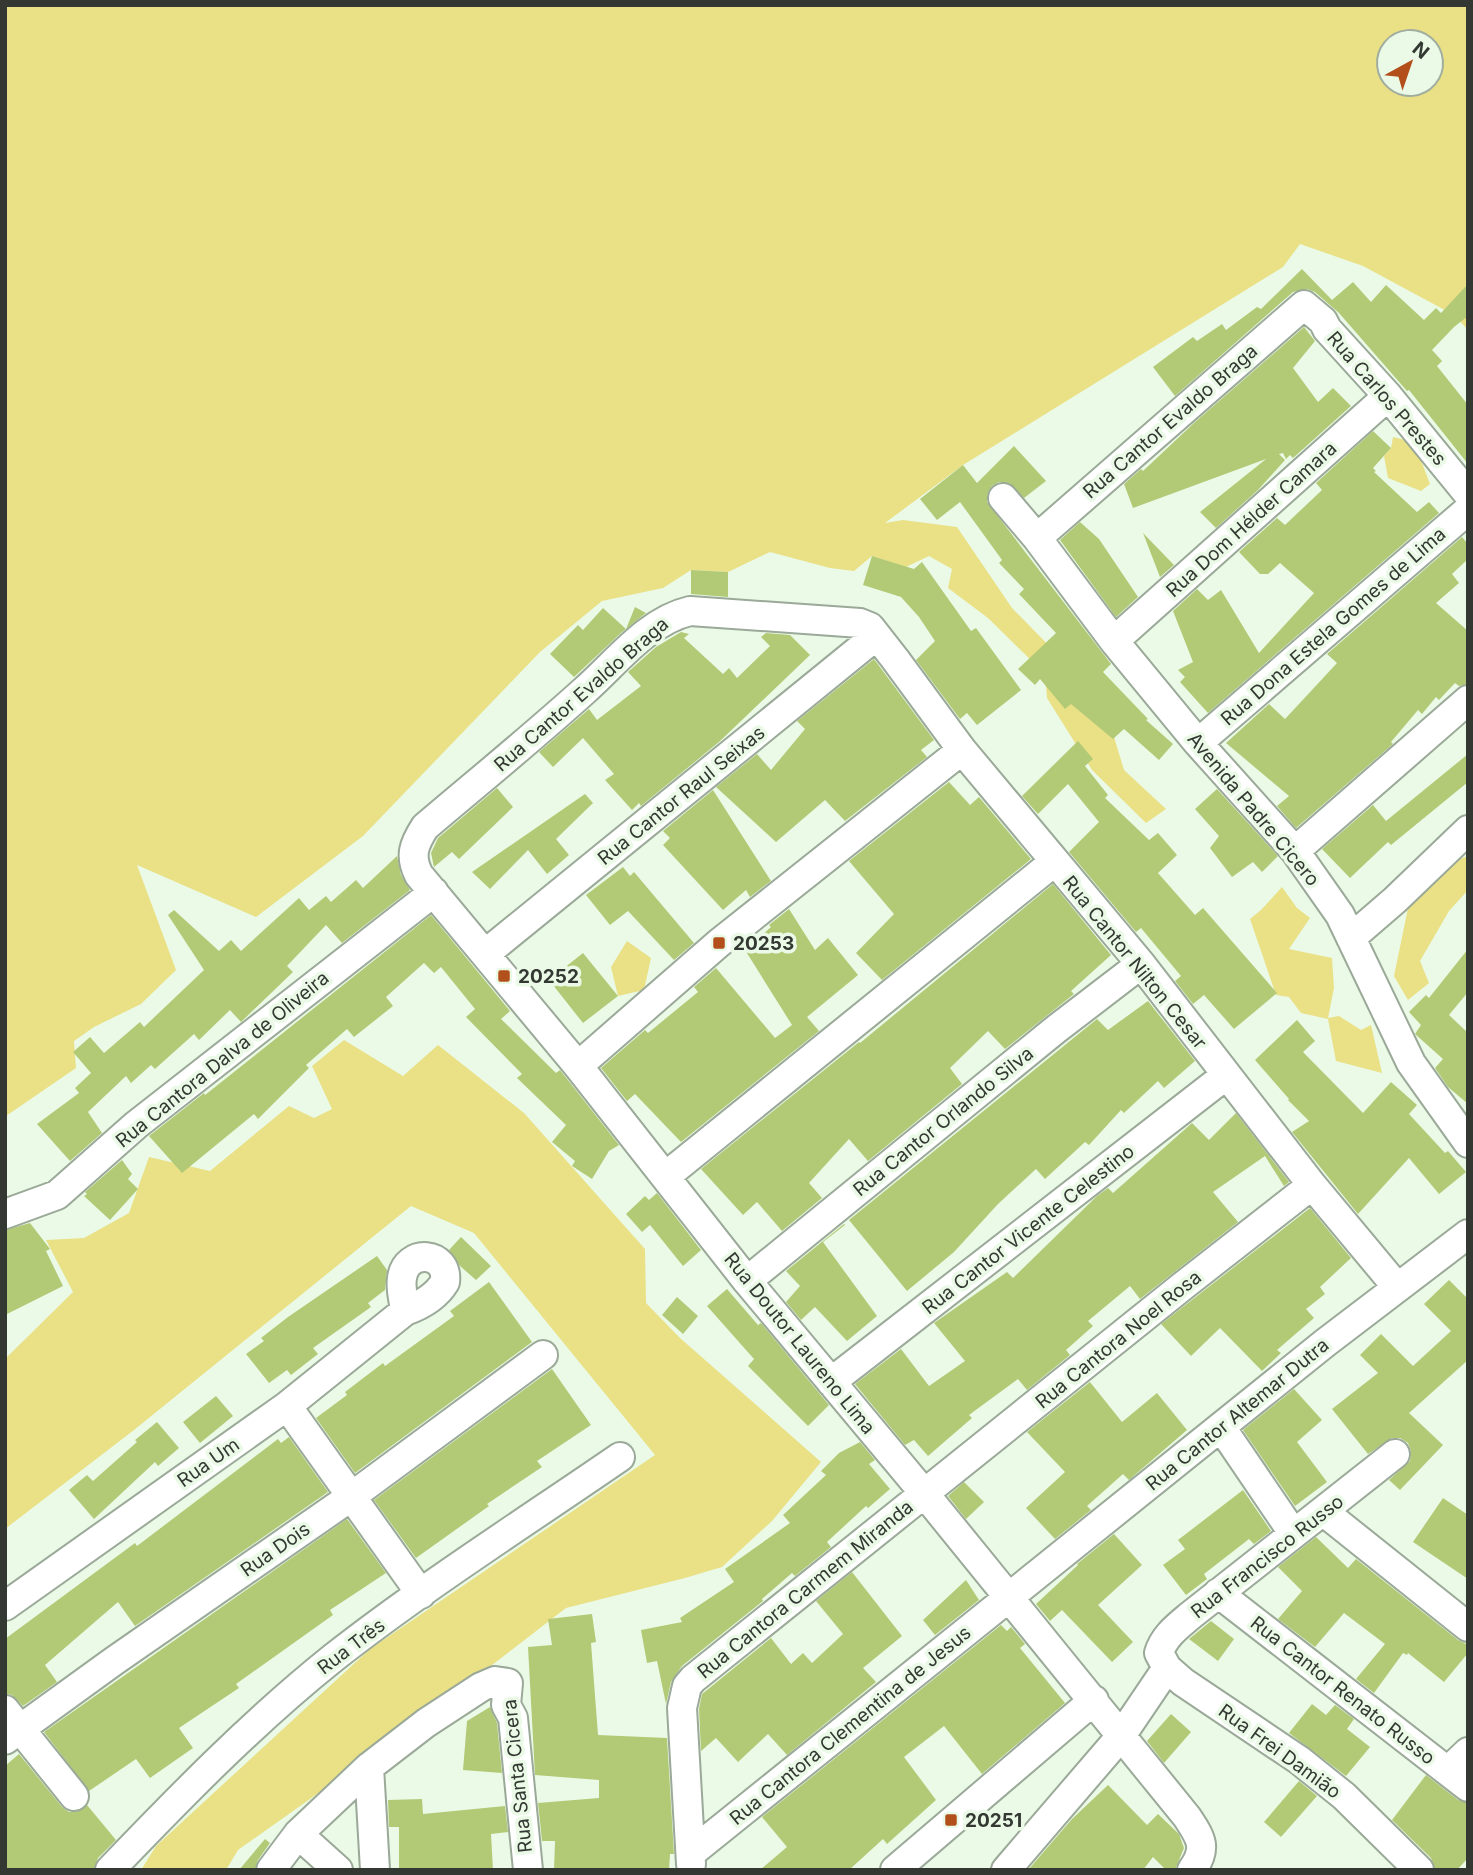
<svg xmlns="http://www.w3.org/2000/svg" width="1473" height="1875" viewBox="0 0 1473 1875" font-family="Inter,sans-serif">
	<rect width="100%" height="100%" fill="#eafae7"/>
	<path fill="#eae086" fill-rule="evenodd" d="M 5,5 L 1468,5 L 1468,330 L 1454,315 L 1363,266 L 1300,244 L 1283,267 L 963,465 L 885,523 L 903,520 L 957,527 L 1012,608 L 1103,701 L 1124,770 L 1166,809 L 1146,823 L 1092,770 L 1047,698 L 1045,674 L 988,618 L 948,588 L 952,569 L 929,556 L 906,567 L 872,556 L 854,571 L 830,568 L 770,552 L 728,572 L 691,570 L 663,588 L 602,601 L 540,652 L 363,836 L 256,917 L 137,865 L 176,970 L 141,1004 L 94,1027 L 74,1041 L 76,1068 L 6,1116 ZM 1389,42 L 1431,42 L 1431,84 L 1389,84 Z
		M 1393,437 L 1414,442 L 1430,484 L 1421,491 L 1388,478 L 1384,456 L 1391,448 Z
		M 1468,856 L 1468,890 L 1449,911 L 1420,961 L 1429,983 L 1408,1000 L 1394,976 L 1408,908 L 1446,864 Z
		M 1282,887 L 1297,908 L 1310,918 L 1289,949 L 1332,958 L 1334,988 L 1328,1018 L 1339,1016 L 1361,1030 L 1371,1025 L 1382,1073 L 1336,1061 L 1328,1019 L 1301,1013 L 1289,997 L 1276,995 L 1250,919 L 1261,910 Z
		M 627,941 L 651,958 L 644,990 L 618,996 L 611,967 Z
		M 344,1040 L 403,1076 L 438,1045 L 524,1113 L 645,1249 L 646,1303 L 680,1338 L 821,1462 L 772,1521 L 722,1567 L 685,1578 L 566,1608 L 413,1726 L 238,1850 L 226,1870 L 141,1870 L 156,1846 L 370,1649 L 655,1455 L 474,1233 L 411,1206 L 134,1430 L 5,1529 L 5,1359 L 73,1292 L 46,1240 L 84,1238 L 129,1213 L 149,1157 L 210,1171 L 289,1106 L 314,1118 L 332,1109 L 312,1066 Z"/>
	<path fill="#b2ca76" d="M 1302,269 L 1332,300 L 1353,282 L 1371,302 L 1386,285 L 1424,320 L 1436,308 L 1441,313 L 1468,284 L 1468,316 L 1454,327 L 1432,350 L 1442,361 L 1437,366 L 1468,405 L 1468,464 L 1409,390 L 1407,391 L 1339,313 L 1315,292 L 1307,289 L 1293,292 L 1175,396 L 1153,367 L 1193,337 L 1197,341 L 1222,324 L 1226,330 L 1257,307 L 1261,309 Z
		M 1304,327 L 1315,341 L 1293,368 L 1318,402 L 1333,388 L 1351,406 L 1293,458 L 1290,455 L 1286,459 L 1283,453 L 1279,454 L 1285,460 L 1258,490 L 1216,528 L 1200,512 L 1266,459 L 1133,508 L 1124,484 L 1141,469 L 1143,471 L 1195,422 Z
		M 1373,431 L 1391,448 L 1373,468 L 1376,471 L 1374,472 L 1417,512 L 1429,502 L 1439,513 L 1208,713 L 1180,682 L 1185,677 L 1178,670 L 1193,662 L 1173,611 L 1197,589 L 1208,600 L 1221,590 L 1259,653 L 1314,593 L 1280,563 L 1268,574 L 1260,574 L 1239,552 L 1277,518 L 1285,525 L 1322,490 L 1316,483 Z
		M 1014,446 L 1046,481 L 1024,498 L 1009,483 L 999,482 L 992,486 L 988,492 L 987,502 L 1111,664 L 1103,672 L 1148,719 L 1146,720 L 1173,744 L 1159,760 L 1124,729 L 1113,739 L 1071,704 L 1065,709 L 1040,679 L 1035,685 L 1018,669 L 1056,633 L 1019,594 L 1024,589 L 999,563 L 1002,560 L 960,502 L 937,520 L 920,499 L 963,465 L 977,483 Z
		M 1080,522 L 1099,539 L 1138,597 L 1116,617 L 1060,540 Z
		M 1143,533 L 1174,565 L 1160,577 Z
		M 1462,537 L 1468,544 L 1468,559 L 1452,574 L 1459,583 L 1436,603 L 1468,631 L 1468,684 L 1459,686 L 1455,683 L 1439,700 L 1436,697 L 1422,714 L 1418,710 L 1391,742 L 1393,744 L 1296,828 L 1277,806 L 1289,796 L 1226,743 L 1269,704 L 1285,719 L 1337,663 L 1327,654 Z
		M 872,556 L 914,569 L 922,562 L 971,631 L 976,628 L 1021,690 L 977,725 L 967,713 L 960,719 L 916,660 L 935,641 L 919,617 L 901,597 L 863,585 Z
		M 691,570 L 728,572 L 728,597 L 691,594 Z
		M 635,607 L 646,613 L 622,632 L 574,677 L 550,654 L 578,625 L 583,630 L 603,608 L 626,629 Z
		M 681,632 L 689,634 L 684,638 L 723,674 L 729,668 L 737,678 L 770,646 L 761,637 L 766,633 L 790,635 L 810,655 L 719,742 L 641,806 L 639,803 L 632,810 L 605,780 L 614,774 L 583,738 L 553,767 L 539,752 L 589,709 L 597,720 L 641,686 L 628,672 L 656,647 Z
		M 874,659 L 934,740 L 921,750 L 927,757 L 845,821 L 825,800 L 776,842 L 716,787 L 757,754 L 771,770 L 805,729 L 797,721 Z
		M 1078,741 L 1093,759 L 1085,766 L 1108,795 L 1105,798 L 1149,840 L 1158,833 L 1177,855 L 1158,873 L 1195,915 L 1203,908 L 1277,993 L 1234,1029 L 1204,995 L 1193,1004 L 1175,981 L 1181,976 L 1141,928 L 1136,932 L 1069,852 L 1099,822 L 1068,784 L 1038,814 L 1022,796 Z
		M 1468,754 L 1468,782 L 1391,845 L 1388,842 L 1350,878 L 1322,849 L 1373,805 L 1386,821 Z
		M 949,782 L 970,805 L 979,797 L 1031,859 L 882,980 L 856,953 L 894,914 L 849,861 Z
		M 497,788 L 513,807 L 459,859 L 452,852 L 434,867 L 431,853 L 438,838 Z
		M 1217,789 L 1278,856 L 1262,872 L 1253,862 L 1232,877 L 1210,848 L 1219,836 L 1195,809 Z
		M 713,790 L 771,881 L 750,897 L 746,890 L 723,910 L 663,845 L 670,838 L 663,831 Z
		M 585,794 L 593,803 L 556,839 L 569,855 L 547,874 L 528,850 L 490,889 L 472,872 Z
		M 397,856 L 401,875 L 410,890 L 342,943 L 326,925 L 287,966 L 293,972 L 241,1022 L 230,1010 L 199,1040 L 194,1034 L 155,1069 L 151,1065 L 131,1083 L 126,1076 L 88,1112 L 102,1133 L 70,1161 L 37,1124 L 79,1093 L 75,1088 L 91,1073 L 73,1052 L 90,1037 L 104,1053 L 140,1022 L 144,1027 L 204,970 L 168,915 L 174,910 L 219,951 L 231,940 L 241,951 L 299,898 L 309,910 L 326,896 L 331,902 L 356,880 L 363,888 Z
		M 623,867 L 630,876 L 634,872 L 694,943 L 674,960 L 628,911 L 610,925 L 586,895 Z
		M 1053,884 L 1111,955 L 1071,991 L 1074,994 L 1005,1049 L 988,1031 L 950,1068 L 962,1084 L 868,1161 L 849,1139 L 809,1183 L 822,1198 L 782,1231 L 757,1202 L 743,1215 L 701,1169 L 859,1042 L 860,1043 Z
		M 789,909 L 815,950 L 828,938 L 858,975 L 807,1017 L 819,1031 L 681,1142 L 635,1094 L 627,1101 L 601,1068 L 645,1030 L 648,1033 L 698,992 L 694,987 L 716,968 L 775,1038 L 792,1025 L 745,950 L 771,927 L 769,925 Z
		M 431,915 L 510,1011 L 501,1019 L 556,1073 L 560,1070 L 619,1145 L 609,1151 L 592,1179 L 572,1166 L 575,1161 L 552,1142 L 566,1125 L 517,1078 L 522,1074 L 466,1017 L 475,1009 L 441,967 L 434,973 L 424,963 L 386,997 L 393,1006 L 354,1037 L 347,1029 L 306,1065 L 309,1068 L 258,1119 L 254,1114 L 182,1173 L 149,1136 L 204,1093 L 205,1095 Z
		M 1468,949 L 1468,992 L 1449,1015 L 1468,1033 L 1468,1104 L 1448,1087 L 1435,1068 L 1443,1059 L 1415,1034 L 1421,1025 L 1409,1012 L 1426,995 L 1429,998 Z
		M 583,953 L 618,996 L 583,1023 L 549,980 Z
		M 1148,1001 L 1195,1061 L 1164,1088 L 1158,1081 L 1124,1113 L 1121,1110 L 1089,1145 L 1085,1142 L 1045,1179 L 1036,1169 L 998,1204 L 954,1252 L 907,1291 L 849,1220 L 1097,1019 L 1108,1030 Z
		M 1297,1020 L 1315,1041 L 1303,1052 L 1363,1113 L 1391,1082 L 1417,1105 L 1409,1114 L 1445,1153 L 1448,1151 L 1466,1172 L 1439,1194 L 1409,1158 L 1358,1214 L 1292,1132 L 1309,1121 L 1288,1100 L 1289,1099 L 1255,1060 Z
		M 1236,1113 L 1289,1182 L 1284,1186 L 1265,1156 L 1213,1192 L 1238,1222 L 1140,1299 L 1130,1286 L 1088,1321 L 1093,1326 L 1066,1350 L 1070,1355 L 1027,1390 L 1018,1379 L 969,1415 L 972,1418 L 928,1456 L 914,1440 L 905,1445 L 855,1384 L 901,1349 L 929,1386 L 965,1361 L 934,1323 L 1007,1272 L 1013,1278 L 1097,1196 L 1108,1188 L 1113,1193 L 1192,1123 L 1209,1140 Z
		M 122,1160 L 132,1174 L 128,1179 L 138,1189 L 110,1220 L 84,1196 L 87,1194 L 85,1192 Z
		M 657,1193 L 701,1250 L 683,1266 L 650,1225 L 642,1232 L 626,1214 L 645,1196 L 649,1200 Z
		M 1310,1208 L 1351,1258 L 1320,1287 L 1325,1294 L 1306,1309 L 1314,1318 L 1277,1350 L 1281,1353 L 1262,1371 L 1220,1328 L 1191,1356 L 1161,1324 Z
		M 30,1223 L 50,1249 L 46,1251 L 63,1286 L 5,1315 L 5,1230 Z
		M 844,1224 L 845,1225 L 823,1242 L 877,1316 L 847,1341 L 815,1307 L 801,1320 L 786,1302 L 800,1286 L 786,1271 Z
		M 461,1237 L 491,1266 L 476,1280 L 460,1266 L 449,1250 Z
		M 377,1256 L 387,1270 L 385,1290 L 368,1303 L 371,1307 L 313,1348 L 318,1354 L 291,1375 L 287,1370 L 269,1383 L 246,1354 L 264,1341 L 261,1338 L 288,1317 Z
		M 1449,1280 L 1468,1299 L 1468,1360 L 1409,1413 L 1443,1445 L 1400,1490 L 1389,1480 L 1410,1461 L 1411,1451 L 1408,1443 L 1400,1438 L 1392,1438 L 1368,1454 L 1332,1409 L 1378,1373 L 1360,1355 L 1381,1334 L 1413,1366 L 1451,1331 L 1424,1304 Z
		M 489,1282 L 532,1342 L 355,1473 L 316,1418 L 347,1395 L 345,1392 L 383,1363 L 385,1366 L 454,1316 L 450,1311 Z
		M 727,1289 L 758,1325 L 761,1323 L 829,1405 L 808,1426 L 748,1366 L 754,1359 L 707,1306 Z
		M 677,1297 L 698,1316 L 683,1334 L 662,1315 Z
		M 552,1369 L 591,1425 L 537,1461 L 542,1467 L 487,1504 L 489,1506 L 416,1558 L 374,1500 Z
		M 1090,1382 L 1122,1422 L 1157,1393 L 1187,1430 L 1129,1480 L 1123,1474 L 1087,1506 L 1091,1510 L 1055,1539 L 1026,1508 L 1065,1472 L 1027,1432 Z
		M 1294,1389 L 1322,1420 L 1297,1442 L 1327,1482 L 1295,1506 L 1243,1430 Z
		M 216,1396 L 233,1416 L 200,1443 L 183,1422 Z
		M 157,1422 L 179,1448 L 158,1466 L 155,1462 L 94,1519 L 69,1490 L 87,1475 L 93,1481 L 137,1442 L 135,1440 Z
		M 289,1437 L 328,1492 L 135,1626 L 118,1602 L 45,1665 L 57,1682 L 23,1706 L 12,1695 L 6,1694 L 5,1639 L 135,1543 L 137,1546 L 278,1439 L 281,1443 Z
		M 860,1442 L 875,1460 L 869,1464 L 890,1489 L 868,1508 L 866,1506 L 827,1542 L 831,1547 L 795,1576 L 792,1573 L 762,1599 L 763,1601 L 682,1666 L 671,1682 L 666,1704 L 657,1661 L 647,1663 L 641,1630 L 682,1622 L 680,1618 L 734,1582 L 725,1569 L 790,1523 L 783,1515 L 826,1475 L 821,1471 L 839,1453 Z
		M 964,1482 L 984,1502 L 966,1519 L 948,1496 Z
		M 1243,1490 L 1271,1531 L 1254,1544 L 1249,1539 L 1204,1574 L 1207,1579 L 1186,1595 L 1163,1565 L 1185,1549 L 1178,1540 Z
		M 1443,1498 L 1468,1515 L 1468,1579 L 1413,1542 Z
		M 347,1519 L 386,1573 L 330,1610 L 333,1615 L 236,1684 L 239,1688 L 179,1728 L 193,1748 L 150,1778 L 136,1759 L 89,1791 L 44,1732 Z
		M 1114,1534 L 1142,1565 L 1098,1605 L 1133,1642 L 1112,1662 L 1062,1610 L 1050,1621 L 1036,1604 L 1078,1565 L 1077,1564 Z
		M 1316,1537 L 1348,1568 L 1356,1559 L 1458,1640 L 1468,1645 L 1468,1653 L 1444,1682 L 1408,1653 L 1407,1655 L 1403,1653 L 1374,1693 L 1356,1679 L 1385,1644 L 1344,1613 L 1315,1647 L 1278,1619 L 1302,1591 L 1278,1567 Z
		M 852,1572 L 902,1636 L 863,1668 L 876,1682 L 787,1755 L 768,1734 L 738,1762 L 716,1738 L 701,1751 L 699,1709 L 702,1694 L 771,1638 L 791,1664 L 803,1653 L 812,1663 L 843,1634 L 816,1601 Z
		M 966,1580 L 979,1600 L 935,1635 L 923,1620 Z
		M 592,1614 L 596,1642 L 591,1643 L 598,1735 L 667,1738 L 674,1854 L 670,1854 L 669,1870 L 554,1870 L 555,1841 L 542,1841 L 538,1803 L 599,1798 L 599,1780 L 535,1775 L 528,1647 L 552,1645 L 548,1619 Z
		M 1211,1621 L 1234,1639 L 1218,1661 L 1189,1639 Z
		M 1001,1625 L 1007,1631 L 1011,1627 L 1025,1644 L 1020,1648 L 1065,1703 L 982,1774 L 944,1726 L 904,1757 L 936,1800 L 887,1844 L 883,1839 L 849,1870 L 760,1870 L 787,1847 L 762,1817 Z
		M 1312,1704 L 1326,1715 L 1335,1705 L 1354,1719 L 1347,1729 L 1370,1747 L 1346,1776 L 1289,1733 Z
		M 490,1707 L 497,1723 L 502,1773 L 463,1770 L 467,1721 Z
		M 1171,1714 L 1191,1732 L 1164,1763 L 1147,1741 Z
		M 19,1754 L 62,1807 L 69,1812 L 76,1812 L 87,1805 L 116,1840 L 98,1858 L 94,1870 L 5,1870 L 5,1766 Z
		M 1426,1775 L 1458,1800 L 1468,1803 L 1468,1858 L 1457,1870 L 1435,1870 L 1431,1858 L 1392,1820 Z
		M 1299,1781 L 1317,1796 L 1281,1837 L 1264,1822 Z
		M 1108,1785 L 1147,1825 L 1158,1814 L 1179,1834 L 1184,1848 L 1175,1870 L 1166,1870 L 1153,1857 L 1143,1870 L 1028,1870 L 1072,1819 Z
		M 422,1799 L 423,1814 L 505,1806 L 508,1832 L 491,1834 L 493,1870 L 399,1870 L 399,1827 L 389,1827 L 388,1800 Z
		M 265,1839 L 270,1843 L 258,1860 L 255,1870 L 239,1870 Z"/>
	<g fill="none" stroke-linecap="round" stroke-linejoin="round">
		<defs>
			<path id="street" d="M 1003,498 L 1037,538 L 1114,641 L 1198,743 L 1295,851 L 1340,915 L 1411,1063 L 1468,1143
				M 1037,538 L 1304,305 L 1323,321 L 1327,329 L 1388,396 L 1468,494
				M 1114,641 L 1388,396
				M 1198,743 L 1468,510
				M 1295,851 L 1468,700
				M 1351,938 L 1395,900 L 1468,830
				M 485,954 L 876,636
				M 578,1066 L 719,943 L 962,750
				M 666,1176 L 1054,862
				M 5,1214 L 57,1195 L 136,1125 L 434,892
				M 747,1281 L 1055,1030 L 1141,964
				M 831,1382 L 1225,1076
				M 287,1406 L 421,1594
				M 1221,1427 L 1293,1533
				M 1395,1454 L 1191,1615 C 1178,1626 1164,1636 1159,1653 L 1167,1668 L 1183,1682 L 1299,1760 L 1344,1796 L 1419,1870
				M 1324,1512 L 1468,1627
				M 1218,1593 L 1468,1787
				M 5,1606 L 287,1406 L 405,1311 C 422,1305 436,1297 445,1282 C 449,1251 406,1248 402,1278 C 400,1289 404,1300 405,1311
				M 5,1710 L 74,1796
				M 5,1740 L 114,1661 L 352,1496 L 543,1355
				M 369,1767 L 375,1870
				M 1448,1771 L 1468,1752
				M 298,1834 L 338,1870
				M 691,1853 L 1325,1343 L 1468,1234
				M 691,1864 L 682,1708 L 687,1686 L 693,1679 L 1184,1285 L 1312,1185
				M 110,1870 C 181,1796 253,1722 333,1658 C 425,1586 524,1523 620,1457
				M 271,1870 L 298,1834 L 369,1767 L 426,1723 L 481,1687 L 495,1681 L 508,1683 L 506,1705 L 513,1718 L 528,1870
				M 895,1870 L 1094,1700
				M 1006,1870 L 1121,1736 L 1167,1668
				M 1192,1870 C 1208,1848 1201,1838 1187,1817 L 924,1493 L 747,1281 L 578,1066 L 419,875 C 409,856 414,844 425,827 C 478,782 532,738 584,691 C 616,663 647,621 690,611 L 860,623 L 870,627 L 895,659 L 962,750 L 1141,964 L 1312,1185 L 1397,1287"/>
		</defs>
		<use href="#street" stroke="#9aa998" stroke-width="32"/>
		<use href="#street" stroke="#fff" stroke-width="28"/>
	</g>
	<g fill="#b34f1a" stroke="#eafae7" stroke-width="2.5">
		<rect x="712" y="936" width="14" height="14" rx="3.5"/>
		<rect x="497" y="969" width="14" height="14" rx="3.5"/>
		<rect x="944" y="1813" width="14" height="14" rx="3.5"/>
	</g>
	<g text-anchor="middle" stroke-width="7" stroke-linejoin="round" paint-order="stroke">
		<g font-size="19" fill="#333932" stroke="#eafae7">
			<text transform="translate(1387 398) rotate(49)" y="7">Rua Carlos Prestes</text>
			<text transform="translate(1170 421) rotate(-41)" y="7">Rua Cantor Evaldo Braga</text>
			<text transform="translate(1251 519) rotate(-42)" y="7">Rua Dom Hélder Camara</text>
			<text transform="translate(1333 626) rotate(-41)" y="7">Rua Dona Estela Gomes de Lima</text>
			<text transform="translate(581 694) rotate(-41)" y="7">Rua Cantor Evaldo Braga</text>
			<text transform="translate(681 795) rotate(-39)" y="7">Rua Cantor Raul Seixas</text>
			<text transform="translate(1254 809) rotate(50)" y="7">Avenida Padre Cicero</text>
			<text transform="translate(1135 962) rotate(51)" y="7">Rua Cantor Nilton Cesar</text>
			<text transform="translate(222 1059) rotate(-39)" y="7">Rua Cantora Dalva de Oliveira</text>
			<text transform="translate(943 1121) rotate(-39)" y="7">Rua Cantor Orlando Silva</text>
			<text transform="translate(1028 1229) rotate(-38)" y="7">Rua Cantor Vicente Celestino</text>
			<text transform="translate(1118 1339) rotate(-39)" y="7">Rua Cantora Noel Rosa</text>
			<text transform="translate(800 1343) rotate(51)" y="7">Rua Doutor Laureno Lima</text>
			<text transform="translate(1237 1414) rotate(-39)" y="7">Rua Cantor Altemar Dutra</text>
			<text transform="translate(208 1462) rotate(-35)" y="7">Rua Um</text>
			<text transform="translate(275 1549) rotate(-35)" y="7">Rua Dois</text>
			<text transform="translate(1267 1556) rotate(-38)" y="7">Rua Francisco Russo</text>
			<text transform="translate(805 1589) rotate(-39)" y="7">Rua Cantora Carmem Miranda</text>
			<text transform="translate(351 1646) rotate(-37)" y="7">Rua Três</text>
			<text transform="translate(1343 1690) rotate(38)" y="7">Rua Cantor Renato Russo</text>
			<text transform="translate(850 1725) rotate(-39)" y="7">Rua Cantora Clementina de Jesus</text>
			<text transform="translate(1280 1751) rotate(36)" y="7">Rua Frei Damião</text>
			<text transform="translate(517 1776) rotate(-96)" y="7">Rua Santa Cicera</text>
		</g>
		<g font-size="19" font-weight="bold" fill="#333932" stroke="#eafae7" text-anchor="start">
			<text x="733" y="950">20253</text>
			<text x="518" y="983">20252</text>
			<text x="965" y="1827">20251</text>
		</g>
	</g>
	<rect width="1473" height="1875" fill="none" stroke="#333932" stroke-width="14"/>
	<g transform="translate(1410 63) rotate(40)"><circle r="33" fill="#eafae7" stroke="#a1ad9f" stroke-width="2"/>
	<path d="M0-5L12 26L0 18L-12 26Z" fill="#b34f1a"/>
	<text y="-10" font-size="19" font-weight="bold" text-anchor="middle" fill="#333932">N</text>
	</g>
</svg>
